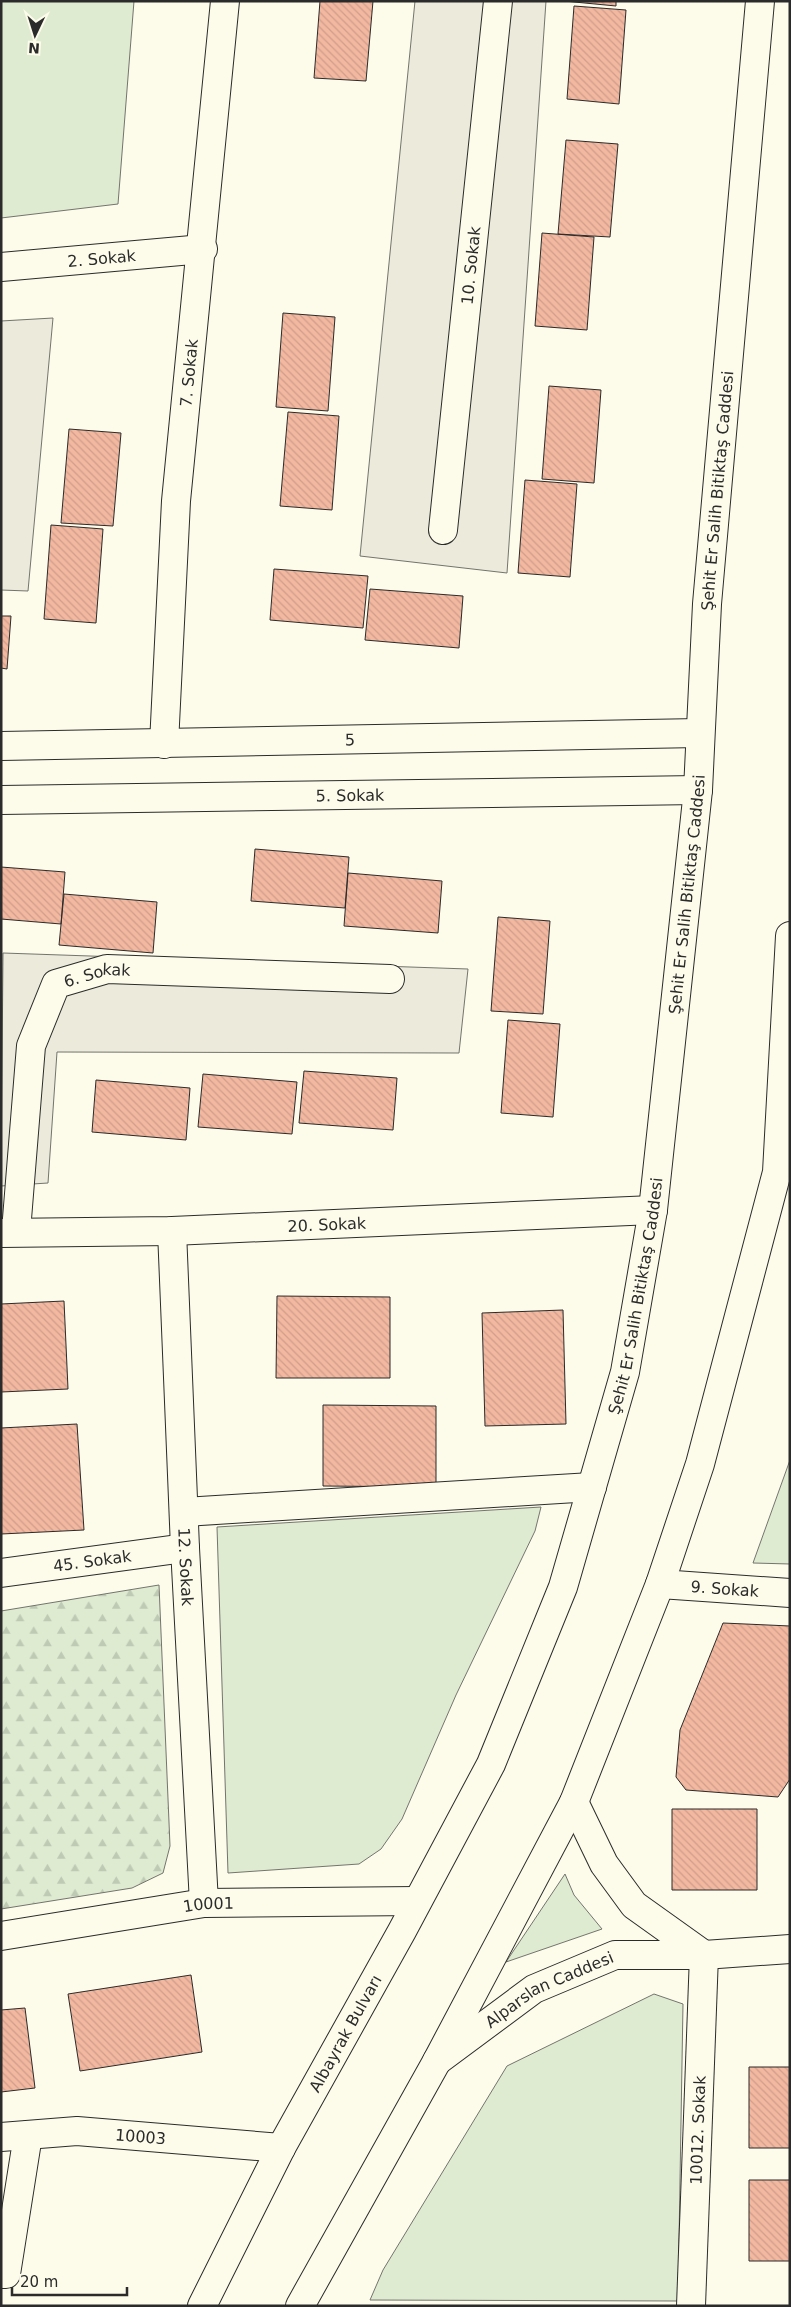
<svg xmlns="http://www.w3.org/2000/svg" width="791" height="2307" viewBox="0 0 791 2307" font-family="'DejaVu Sans',sans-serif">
	<defs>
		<pattern id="forest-firs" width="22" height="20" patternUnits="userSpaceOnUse" patternTransform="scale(1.25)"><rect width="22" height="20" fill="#deebd1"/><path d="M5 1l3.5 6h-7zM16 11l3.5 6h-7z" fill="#bfcab4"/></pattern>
		<pattern id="building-back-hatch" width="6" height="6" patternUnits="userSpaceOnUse" patternTransform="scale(1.25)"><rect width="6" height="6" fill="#f2b8a0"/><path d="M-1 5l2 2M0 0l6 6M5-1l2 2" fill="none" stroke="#d09e8a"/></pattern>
	</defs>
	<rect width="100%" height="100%" fill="#fdfbea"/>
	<path fill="#deebd1" stroke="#74746e" d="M 1,1 L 134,1 L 118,204 L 1,218 Z
		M 790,1460 L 790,1564 L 753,1563 Z
		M 541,1507 L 535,1531 L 456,1695 L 402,1819 L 381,1849 L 359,1864 L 228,1873 L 217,1527 Z
		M 565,1874 L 574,1895 L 602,1929 L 506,1962 Z
		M 654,1994 L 683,2004 L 678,2301 L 370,2300 L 383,2270 L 507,2066 Z"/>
	<path fill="url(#forest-firs)" stroke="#74746e" d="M 159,1585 L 170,1846 L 163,1873 L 132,1888 L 1,1909 L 1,1611 Z"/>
	<path fill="#eceadb" stroke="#74746e" d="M 415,1 L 546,1 L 507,573 L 360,556 Z
		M 53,318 L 28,591 L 1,590 L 1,321 Z
		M 3,953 L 468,969 L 459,1053 L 57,1052 L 48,1183 L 1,1186 Z"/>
	<path fill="url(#building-back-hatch)" stroke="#2b2b2b" d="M 320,1 L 373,1 L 366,81 L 314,78 Z
		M 564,1 L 616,1 L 616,6 Z
		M 574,6 L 626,10 L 619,104 L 567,99 Z
		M 566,140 L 618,144 L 610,237 L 558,234 Z
		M 542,233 L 594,237 L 587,330 L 535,326 Z
		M 283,313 L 335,317 L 328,411 L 276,407 Z
		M 549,386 L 601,390 L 594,483 L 542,479 Z
		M 288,412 L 339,416 L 332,510 L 280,506 Z
		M 69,429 L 121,433 L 113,526 L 61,523 Z
		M 525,480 L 577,484 L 570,577 L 518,573 Z
		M 51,525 L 103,529 L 96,623 L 44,619 Z
		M 274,569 L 368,576 L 363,628 L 270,620 Z
		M 370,589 L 463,596 L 459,648 L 365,640 Z
		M 1,616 L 11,616 L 7,669 L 1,668 Z
		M 255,849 L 349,857 L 345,908 L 251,901 Z
		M 1,867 L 65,872 L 61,924 L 1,919 Z
		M 348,873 L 442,881 L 438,933 L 344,926 Z
		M 64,894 L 157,902 L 153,953 L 59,945 Z
		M 498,917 L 550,921 L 543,1014 L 491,1011 Z
		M 508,1020 L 560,1024 L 553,1117 L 501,1113 Z
		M 304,1071 L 397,1078 L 393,1130 L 299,1123 Z
		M 203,1074 L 297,1082 L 292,1134 L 198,1127 Z
		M 96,1080 L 190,1088 L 186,1140 L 92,1132 Z
		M 277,1296 L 390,1297 L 390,1378 L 276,1378 Z
		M 64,1301 L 68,1389 L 1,1392 L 1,1304 Z
		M 563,1310 L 566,1424 L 485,1426 L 482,1313 Z
		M 323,1405 L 436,1406 L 436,1487 L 323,1486 Z
		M 77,1424 L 84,1530 L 1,1534 L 1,1428 Z
		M 723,1623 L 790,1626 L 790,1779 L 778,1797 L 686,1790 L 676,1777 L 680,1730 Z
		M 672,1809 L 757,1809 L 757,1890 L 672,1890 Z
		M 191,1975 L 202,2052 L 80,2071 L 68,1994 Z
		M 25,2008 L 35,2088 L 1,2092 L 1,2010 Z
		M 749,2067 L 790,2067 L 790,2148 L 749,2148 Z
		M 749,2180 L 790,2180 L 790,2261 L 749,2261 Z"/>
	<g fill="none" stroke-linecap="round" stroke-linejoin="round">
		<defs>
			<g id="minor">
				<path id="s1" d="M 1,267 L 203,249"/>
				<path id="s2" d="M 443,530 L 498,1"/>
				<path id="s3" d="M 164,744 L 176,501 L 225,1"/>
				<path id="s4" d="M 1,746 L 699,733"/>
				<path id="s5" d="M 1,800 L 698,790"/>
				<path id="s6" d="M 16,1231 L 31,1046 L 56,984 L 107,969 L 390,979"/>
				<path id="s7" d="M 172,1231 L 185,1548 L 204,1903"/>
				<path id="s8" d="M 1,1233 L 172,1231 L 653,1210"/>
				<path d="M 184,1512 L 592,1487"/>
				<path id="s9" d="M 1,1573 L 185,1548"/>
				<path id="s10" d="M 660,1584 L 790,1593"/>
				<path d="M 574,1802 L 604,1864 L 634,1905 L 704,1955"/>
				<path id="s11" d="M 1,1936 L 204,1903 L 417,1901"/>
				<path id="s12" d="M 437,2061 L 534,1989 L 615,1955 L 704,1955 L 790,1949"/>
				<path id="s13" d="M 1,2137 L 77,2131 L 281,2148"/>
				<path d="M 1,2274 L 6,2274 L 28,2135"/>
				<path id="s14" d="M 691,2306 L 704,1955"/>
			</g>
			<g id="major">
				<path id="s15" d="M 202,2306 L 281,2148 L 402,1931 L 491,1764 L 563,1587 L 625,1372 L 653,1210 L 698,790 L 707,604 L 760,1"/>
				<path d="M 300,2306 L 437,2061 L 574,1802 L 660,1584 L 700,1464 L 777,1172 L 790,936"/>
			</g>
		</defs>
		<use href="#minor" stroke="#2b2b2b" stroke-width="30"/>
		<use href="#major" stroke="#2b2b2b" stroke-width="30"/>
		<use href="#minor" stroke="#fdfbea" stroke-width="28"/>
		<use href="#major" stroke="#fdfbea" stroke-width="28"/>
	</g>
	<g text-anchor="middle" stroke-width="4" stroke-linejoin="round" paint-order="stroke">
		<g font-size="16" fill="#2b2b2b" stroke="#fdfbea">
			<text dy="6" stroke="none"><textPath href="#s1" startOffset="101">2. Sokak</textPath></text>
			<text dy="6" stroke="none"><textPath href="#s2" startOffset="266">10. Sokak</textPath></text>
			<text dy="6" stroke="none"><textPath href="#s3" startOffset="372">7. Sokak</textPath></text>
			<text dy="6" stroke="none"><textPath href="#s15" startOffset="1916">Şehit Er Salih Bitiktaş Caddesi</textPath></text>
			<text dy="6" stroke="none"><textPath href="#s4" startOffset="349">5</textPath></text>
			<text dy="6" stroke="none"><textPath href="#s5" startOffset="349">5. Sokak</textPath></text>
			<text dy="6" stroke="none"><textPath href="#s15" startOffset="1511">Şehit Er Salih Bitiktaş Caddesi</textPath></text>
			<text dy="6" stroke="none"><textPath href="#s6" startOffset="295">6. Sokak</textPath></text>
			<text dy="6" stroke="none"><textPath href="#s8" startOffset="326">20. Sokak</textPath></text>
			<text dy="6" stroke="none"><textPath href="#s15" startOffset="1106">Şehit Er Salih Bitiktaş Caddesi</textPath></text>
			<text dy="6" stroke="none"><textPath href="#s9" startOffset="92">45. Sokak</textPath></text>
			<text dy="6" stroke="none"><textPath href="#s7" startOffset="336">12. Sokak</textPath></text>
			<text dy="6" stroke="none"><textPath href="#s10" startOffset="65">9. Sokak</textPath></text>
			<text dy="6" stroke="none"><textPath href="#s11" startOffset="210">10001</textPath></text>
			<text dy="6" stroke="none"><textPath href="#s12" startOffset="134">Alparslan Caddesi</textPath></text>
			<text dy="6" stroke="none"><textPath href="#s15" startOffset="308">Albayrak Bulvarı</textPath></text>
			<text dy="6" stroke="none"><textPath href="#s14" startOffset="176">10012. Sokak</textPath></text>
			<text dy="6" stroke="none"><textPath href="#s13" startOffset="140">10003</textPath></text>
		</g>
	</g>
	<rect width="791" height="2307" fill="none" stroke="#2b2b2b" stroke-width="5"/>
	<g transform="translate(35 35) rotate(184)" stroke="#fdfbea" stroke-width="4" paint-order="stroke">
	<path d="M0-4L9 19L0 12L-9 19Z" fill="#2b2b2b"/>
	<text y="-8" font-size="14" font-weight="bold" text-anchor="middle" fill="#2b2b2b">N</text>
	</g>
	<path d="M12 2287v8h115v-8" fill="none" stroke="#2b2b2b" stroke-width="2.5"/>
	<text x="20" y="2287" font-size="15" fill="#2b2b2b" stroke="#fdfbea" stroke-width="4" paint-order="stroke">20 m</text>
</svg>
